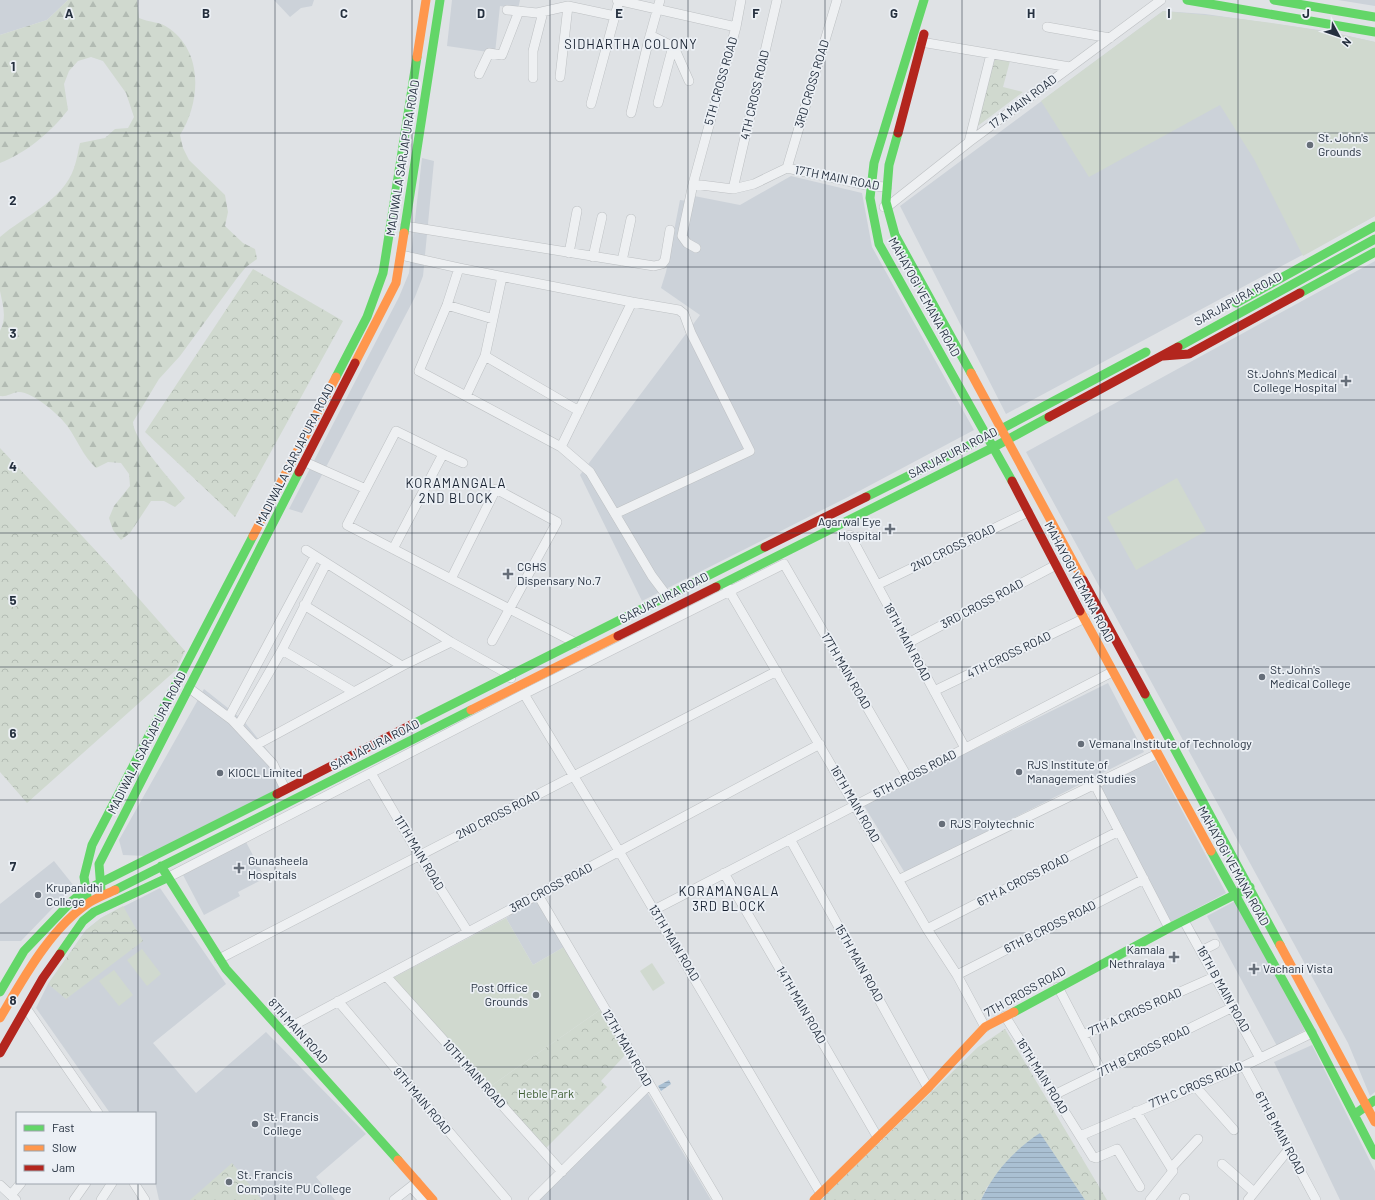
<svg xmlns="http://www.w3.org/2000/svg" width="1375" height="1200" viewBox="0 0 1375 1200" font-family="Barlow,sans-serif">
	<defs>
		<pattern id="forest-firs" width="22" height="20" patternUnits="userSpaceOnUse"><rect width="22" height="20" fill="#d0d9cf"/><path d="M5 1l3.5 6h-7zM16 11l3.5 6h-7z" fill="#b2bbb3"/></pattern>
		<pattern id="park-crowns" width="20" height="18" patternUnits="userSpaceOnUse"><rect width="20" height="18" fill="#d0d9cf"/><path d="M2 6a3 3 0 1 1 6 0M12 15a3 3 0 1 1 6 0" fill="none" stroke="#b2bbb3"/></pattern>
		<pattern id="water-rules" width="6" height="5" patternUnits="userSpaceOnUse"><rect width="6" height="5" fill="#aac0d3"/><path d="M0 2.5h6" fill="none" stroke="#92a5b6"/></pattern>
	</defs>
	<rect width="100%" height="100%" fill="#dfe2e5"/>
	<path fill="#ccd2d9" d="M 0,0 L 68,0 L 47,20 L 0,35 Z
		M 274,0 L 314,0 L 312,6 L 301,8 L 290,17 Z
		M 452,0 L 520,0 L 518,9 L 500,6 L 495,53 L 447,46 Z
		M 1338,0 L 1375,0 L 1375,6 Z
		M 1163,11 L 1205,14 L 1326,31 L 1375,42 L 1375,216 L 1006,414 L 900,206 Z
		M 422,158 L 434,161 L 423,276 L 415,297 L 302,513 L 289,509 L 399,297 L 409,273 Z
		M 791,176 L 862,193 L 872,247 L 974,430 L 848,497 L 642,601 L 580,475 L 700,315 L 661,288 L 666,272 L 680,200 L 687,201 L 689,195 L 740,205 Z
		M 1375,261 L 1375,1092 L 1370,1096 L 1348,1043 L 1026,452 Z
		M 1108,683 L 1144,752 L 905,873 L 863,804 Z
		M 204,689 L 243,720 L 276,761 L 288,784 L 147,856 L 123,855 L 119,840 Z
		M 1154,758 L 1226,893 L 1171,922 L 1099,788 Z
		M 246,842 L 265,878 L 238,892 L 240,896 L 204,915 L 183,875 Z
		M 54,861 L 74,886 L 21,941 L 0,941 L 0,904 Z
		M 160,888 L 226,984 L 153,1043 L 196,1093 L 266,1032 L 366,1134 L 316,1177 L 335,1200 L 159,1200 L 155,1182 L 155,1113 L 110,1113 L 36,1008 L 48,984 L 86,930 L 101,918 Z
		M 536,900 L 564,947 L 533,965 L 506,918 Z
		M 1235,901 L 1305,1030 L 1277,1046 L 1207,916 Z
		M 1312,1045 L 1375,1171 L 1375,1200 L 1340,1200 L 1274,1062 Z
		M 647,1092 L 711,1200 L 537,1200 Z"/>
	<path fill="#d0d9cf" d="M 1163,11 C 1234,17 1305,26 1375,42 L 1375,216 L 1303,256 L 1254,159 L 1220,105 L 1089,177 L 1041,101 Z
		M 1177,478 L 1206,531 L 1136,570 L 1107,517 Z
		M 506,918 L 533,965 L 564,947 L 600,1010 L 488,1088 L 391,979 Z
		M 142,949 L 161,974 L 147,986 L 127,960 Z
		M 652,963 L 665,983 L 653,991 L 640,971 Z
		M 114,970 L 133,995 L 119,1006 L 99,981 Z"/>
	<path fill="url(#forest-firs)" d="M 68,0 L 137,0 L 139,18 C 150,23 160,21 170,29 C 204,54 200,103 180,135 L 183,148 L 189,160 L 225,195 L 228,212 L 225,226 L 243,243 L 255,249 L 257,259 L 246,267 L 237,278 L 180,356 L 159,379 L 133,422 C 133,440 173,482 185,498 L 175,507 L 164,501 L 151,501 L 130,533 L 121,540 L 113,530 L 109,518 L 114,506 L 130,486 L 129,474 L 121,463 L 108,462 L 96,468 C 83,456 78,441 68,427 C 61,416 32,391 18,392 C 11,393 7,397 0,396 L 0,331 C 7,317 3,306 0,291 C 0,274 0,254 0,237 C 24,216 63,201 74,168 C 77,160 78,151 80,143 L 105,138 L 115,129 L 128,128 L 134,117 L 126,93 L 103,61 L 91,57 L 78,61 L 69,71 L 64,84 L 68,110 C 51,132 26,153 0,163 L 0,35 L 47,20 Z"/>
	<path fill="url(#park-crowns)" d="M 995,59 L 1010,61 L 1003,87 L 1023,92 L 975,128 Z
		M 253,269 L 343,321 L 235,517 L 145,432 Z
		M 0,448 L 112,568 L 185,651 L 176,670 L 27,803 L 0,772 Z
		M 123,906 L 143,941 L 66,999 L 48,984 L 86,930 L 101,918 Z
		M 600,1010 L 627,1053 L 601,1081 L 607,1087 L 544,1150 L 488,1088 Z
		M 1005,1029 L 1107,1200 L 1085,1200 L 1040,1134 L 987,1187 L 981,1200 L 820,1200 L 978,1047 Z
		M 232,1163 L 262,1200 L 190,1200 Z"/>
	<path fill="url(#water-rules)" d="M 669,1080 L 671,1084 L 661,1091 L 658,1086 Z
		M 1040,1133 L 1085,1200 L 981,1200 C 994,1172 1014,1150 1040,1133 Z"/>
	<g fill="none" stroke-linecap="round" stroke-linejoin="round">
		<defs>
			<path id="street" d="M 617,0 L 736,27 L 693,184 L 682,236 L 687,243 L 696,248
				M 507,10 L 537,13 L 568,6 L 615,16
				M 736,27 L 741,0
				M 1047,27 L 1110,38
				M 650,35 L 674,47 L 689,81
				M 921,42 L 1070,67
				M 479,74 L 489,53 L 502,55 L 519,11
				M 560,77 L 568,6
				M 533,78 L 533,51 L 543,12
				M 658,103 L 673,46
				M 591,104 L 619,1
				M 631,113 L 648,43 L 660,0
				M 969,142 L 991,54
				M 787,168 L 837,0
				M 787,168 L 871,186 L 887,187
				M 693,184 L 733,189 L 754,184 L 787,168
				M 733,189 L 777,0
				M 884,207 L 887,207 L 969,142 L 1161,0
				M 405,226 L 654,266 L 662,264 L 665,260 L 670,230
				M 569,253 L 577,211
				M 401,255 L 459,268
				M 593,257 L 602,217
				M 622,261 L 631,219
				M 447,305 L 493,319
				M 485,356 L 579,411
				M 466,396 L 485,356 L 502,277
				M 561,447 L 419,371 L 447,305 L 459,268 L 632,302 L 561,447 L 590,472 L 652,576 L 667,596
				M 443,454 L 463,463
				M 305,462 L 366,489
				M 615,514 L 750,451 L 691,333 L 684,314 L 679,310 L 632,302
				M 850,535 L 965,748
				M 393,549 L 443,454 L 396,431 L 347,525 L 451,579
				M 306,550 L 451,642 L 510,675 L 511,678
				M 877,585 L 1028,512
				M 727,587 L 927,929 L 957,975 L 985,1027
				M 304,605 L 402,666
				M 492,641 L 557,522 L 496,489 L 451,579 L 576,643
				M 908,643 L 1056,565
				M 282,650 L 354,692
				M 189,688 L 232,720 L 273,764 L 285,789
				M 934,691 L 1085,618
				M 524,694 L 619,851 L 821,1194
				M 229,717 L 315,556
				M 238,726 L 282,650 L 326,564
				M 256,745 L 402,666 L 451,642
				M 371,773 L 419,855 L 468,932
				M 1095,785 L 1169,928
				M 790,839 L 928,1088
				M 724,873 L 878,1138
				M 167,878 L 524,694 L 784,564 L 908,778
				M 900,879 L 1157,754
				M 538,895 L 718,1200
				M 654,910 L 1112,672
				M 1184,921 L 1260,1058
				M 927,929 L 1119,831
				M 1201,951 L 1215,944
				M 219,959 L 777,671
				M 957,975 L 1144,879
				M 386,976 L 562,1172
				M 1058,987 L 1083,1035 L 1216,976
				M 338,1001 L 507,1200
				M 26,1008 L 98,1113
				M 1005,1016 L 1093,1157 L 1096,1158 L 1117,1149 L 1140,1187
				M 283,1031 L 820,744
				M 1083,1035 L 1102,1072
				M 1244,1066 L 1316,1200
				M 1195,1086 L 1234,1130
				M 1054,1095 L 1233,1007
				M 1136,1111 L 1173,1171 L 1150,1200
				M 1080,1136 L 1244,1066 L 1312,1033
				M 1222,1164 L 1254,1192
				M 1171,1168 L 1198,1139
				M 134,1183 L 145,1200
				M 0,1185 L 16,1200
				M 411,1187 L 423,1200
				M 11,1195 L 21,1183
				M 74,1200 L 86,1183
				M 101,1200 L 112,1183
				M 394,1200 L 417,1182
				M 533,1200 L 649,1085
				M 1184,1200 L 1185,1198
				M 1248,1200 L 1289,1149"/>
		</defs>
		<use href="#street" stroke="#bdc0c3" stroke-width="10"/>
		<use href="#street" stroke="#eef0f2" stroke-width="9"/>
		<path stroke="#63d668" stroke-width="9" d="M 924,0 L 874,163 L 870,198 L 879,244 L 1012,481
			M 1187,0 L 1375,32
			M 1274,0 L 1375,17
			M 898,133 L 889,165 L 886,202 L 895,235 L 971,373
			M 404,233 L 440,0
			M 1300,293 L 1375,252
			M 1236,303 L 1375,226
			M 1178,347 L 1375,239
			M 336,377 L 367,317 L 383,273 L 417,57
			M 866,497 L 988,436 L 1146,352
			M 716,587 L 994,447 L 1049,417
			M 1145,694 L 1280,945
			M 413,724 L 765,547
			M 1211,851 L 1312,1033 L 1375,1155
			M 161,866 L 226,969 L 398,1160
			M 101,890 L 99,864 L 299,472
			M 115,890 L 471,710
			M 87,896 L 84,877 L 92,845 L 253,536
			M 60,954 L 83,921 L 94,912 L 167,878
			M 0,992 L 24,951 L 70,903 L 84,891 L 277,794
			M 1014,1012 L 1169,928 L 1250,887
			M 1355,1114 L 1375,1100"/>
		<path stroke="#ff974d" stroke-width="9" d="M 417,57 L 426,0
			M 355,363 L 396,283 L 404,233
			M 971,373 L 1083,580
			M 253,536 L 336,377
			M 1080,611 L 1211,851
			M 471,710 L 618,636
			M 1280,945 L 1375,1122
			M 0,1018 C 23,979 51,927 90,902 C 98,897 107,894 115,890
			M 398,1160 L 433,1200
			M 814,1200 L 928,1088 L 985,1027 L 1014,1012"/>
		<path stroke="#b3261e" stroke-width="9" d="M 898,133 L 924,34
			M 1163,356 L 1189,354 L 1300,293
			M 1049,417 L 1178,347
			M 299,472 L 355,363
			M 1012,481 L 1080,611
			M 765,547 L 866,497
			M 1083,580 L 1145,694
			M 618,636 L 716,587
			M 277,794 L 413,724
			M 0,1053 L 43,978 L 60,954"/>
	</g>
	<path fill="none" stroke="#25303f" stroke-width="1" stroke-opacity="0.55" d="M 138,0 L 138,1113M 275,0 L 275,1200M 412,0 L 412,1200M 550,0 L 550,1200M 688,0 L 688,1200M 825,0 L 825,1200M 962,0 L 962,1200M 1100,0 L 1100,1200M 1238,0 L 1238,1200M 0,133 L 1375,133M 0,267 L 1375,267M 0,400 L 1375,400M 0,533 L 1375,533M 0,667 L 1375,667M 0,800 L 1375,800M 0,933 L 1375,933M 0,1067 L 1375,1067M 138,1183 L 138,1200"/>
	<g fill="#666e79" stroke="#ecf0f5" stroke-width="1.5">
		<circle cx="1310" cy="145" r="4"/>
		<path d="M1344 375h4v4h4v4h-4v4h-4v-4h-4v-4h4z"/>
		<path d="M888 523h4v4h4v4h-4v4h-4v-4h-4v-4h4z"/>
		<path d="M506 568h4v4h4v4h-4v4h-4v-4h-4v-4h4z"/>
		<circle cx="1262" cy="677" r="4"/>
		<circle cx="1081" cy="744" r="4"/>
		<circle cx="1019" cy="772" r="4"/>
		<circle cx="220" cy="773" r="4"/>
		<circle cx="942" cy="824" r="4"/>
		<path d="M237 862h4v4h4v4h-4v4h-4v-4h-4v-4h4z"/>
		<circle cx="38" cy="895" r="4"/>
		<path d="M1172 951h4v4h4v4h-4v4h-4v-4h-4v-4h4z"/>
		<path d="M1252 963h4v4h4v4h-4v4h-4v-4h-4v-4h4z"/>
		<circle cx="536" cy="995" r="4"/>
		<circle cx="255" cy="1124" r="4"/>
		<circle cx="229" cy="1182" r="4"/>
	</g>
	<g text-anchor="middle" stroke-width="3.5" stroke-linejoin="round" paint-order="stroke">
		<g font-size="12" fill="#25303f" stroke="#ecf0f5">
			<text transform="translate(721 81) rotate(-74)" y="4">5TH CROSS ROAD</text>
			<text transform="translate(812 84) rotate(-73)" y="4">3RD CROSS ROAD</text>
			<text transform="translate(755 95) rotate(-77)" y="4">4TH CROSS ROAD</text>
			<text transform="translate(1023 102) rotate(-37)" y="4">17 A MAIN ROAD</text>
			<text transform="translate(403 158) rotate(-81)" y="4">MADIWALA SARJAPURA ROAD</text>
			<text transform="translate(837 178) rotate(11)" y="4">17TH MAIN ROAD</text>
			<text transform="translate(924 297) rotate(61)" y="4">MAHAYOGI VEMANA ROAD</text>
			<text transform="translate(1238 299) rotate(-29)" y="4">SARJAPURA ROAD</text>
			<text transform="translate(953 453) rotate(-27)" y="4">SARJAPURA ROAD</text>
			<text transform="translate(295 455) rotate(-63)" y="4">MADIWALA SARJAPURA ROAD</text>
			<text transform="translate(953 548) rotate(-26)" y="4">2ND CROSS ROAD</text>
			<text transform="translate(1079 582) rotate(62)" y="4">MAHAYOGI VEMANA ROAD</text>
			<text transform="translate(664 598) rotate(-27)" y="4">SARJAPURA ROAD</text>
			<text transform="translate(982 604) rotate(-28)" y="4">3RD CROSS ROAD</text>
			<text transform="translate(907 642) rotate(62)" y="4">18TH MAIN ROAD</text>
			<text transform="translate(1009 655) rotate(-26)" y="4">4TH CROSS ROAD</text>
			<text transform="translate(846 671) rotate(60)" y="4">17TH MAIN ROAD</text>
			<text transform="translate(147 743) rotate(-63)" y="4">MADIWALA SARJAPURA ROAD</text>
			<text transform="translate(375 745) rotate(-27)" y="4">SARJAPURA ROAD</text>
			<text transform="translate(915 774) rotate(-27)" y="4">5TH CROSS ROAD</text>
			<text transform="translate(855 804) rotate(60)" y="4">16TH MAIN ROAD</text>
			<text transform="translate(498 815) rotate(-27)" y="4">2ND CROSS ROAD</text>
			<text transform="translate(419 853) rotate(59)" y="4">11TH MAIN ROAD</text>
			<text transform="translate(1233 866) rotate(61)" y="4">MAHAYOGI VEMANA ROAD</text>
			<text transform="translate(1023 880) rotate(-27)" y="4">6TH A CROSS ROAD</text>
			<text transform="translate(551 888) rotate(-28)" y="4">3RD CROSS ROAD</text>
			<text transform="translate(1050 927) rotate(-27)" y="4">6TH B CROSS ROAD</text>
			<text transform="translate(674 943) rotate(59)" y="4">13TH MAIN ROAD</text>
			<text transform="translate(859 963) rotate(61)" y="4">15TH MAIN ROAD</text>
			<text transform="translate(1223 989) rotate(61)" y="4">16TH B MAIN ROAD</text>
			<text transform="translate(1025 992) rotate(-29)" y="4">7TH CROSS ROAD</text>
			<text transform="translate(801 1005) rotate(60)" y="4">14TH MAIN ROAD</text>
			<text transform="translate(1135 1012) rotate(-24)" y="4">7TH A CROSS ROAD</text>
			<text transform="translate(298 1031) rotate(48)" y="4">8TH MAIN ROAD</text>
			<text transform="translate(627 1048) rotate(60)" y="4">12TH MAIN ROAD</text>
			<text transform="translate(1144 1051) rotate(-26)" y="4">7TH B CROSS ROAD</text>
			<text transform="translate(474 1074) rotate(48)" y="4">10TH MAIN ROAD</text>
			<text transform="translate(1042 1076) rotate(58)" y="4">16TH MAIN ROAD</text>
			<text transform="translate(1196 1085) rotate(-23)" y="4">7TH C CROSS ROAD</text>
			<text transform="translate(422 1101) rotate(50)" y="4">9TH MAIN ROAD</text>
			<text transform="translate(1280 1133) rotate(62)" y="4">6TH B MAIN ROAD</text>
		</g>
		<g font-size="12" fill="#25303f" stroke="#ecf0f5" text-anchor="start">
			<text x="1318" y="142">St. John's<tspan x="1318" dy="14">Grounds</tspan></text>
			<text x="1337" y="378" text-anchor="end">St.John's Medical<tspan x="1337" dy="14">College Hospital</tspan></text>
			<text x="881" y="526" text-anchor="end">Agarwal Eye<tspan x="881" dy="14">Hospital</tspan></text>
			<text x="517" y="571">CGHS<tspan x="517" dy="14">Dispensary No.7</tspan></text>
			<text x="1270" y="674">St. John's<tspan x="1270" dy="14">Medical College</tspan></text>
			<text x="1089" y="748">Vemana Institute of Technology</text>
			<text x="1027" y="769">RJS Institute of<tspan x="1027" dy="14">Management Studies</tspan></text>
			<text x="228" y="777">KIOCL Limited</text>
			<text x="950" y="828">RJS Polytechnic</text>
			<text x="248" y="865">Gunasheela<tspan x="248" dy="14">Hospitals</tspan></text>
			<text x="46" y="892">Krupanidhi<tspan x="46" dy="14">College</tspan></text>
			<text x="1165" y="954" text-anchor="end">Kamala<tspan x="1165" dy="14">Nethralaya</tspan></text>
			<text x="1263" y="973">Vachani Vista</text>
			<text x="528" y="992" text-anchor="end">Post Office<tspan x="528" dy="14">Grounds</tspan></text>
			<text x="263" y="1121">St. Francis<tspan x="263" dy="14">College</tspan></text>
			<text x="237" y="1179">St. Francis<tspan x="237" dy="14">Composite PU College</tspan></text>
		</g>
		<g font-size="12" fill="#3c5c31" stroke="#ecf0f5">
			<text x="546" y="1098">Heble Park</text>
		</g>
		<g font-size="13" letter-spacing="1" fill="#172130" stroke="#ecf0f5">
			<text x="631" y="49">SIDHARTHA COLONY</text>
			<text x="456" y="488">KORAMANGALA<tspan x="456" dy="15">2ND BLOCK</tspan></text>
			<text x="729" y="896">KORAMANGALA<tspan x="729" dy="15">3RD BLOCK</tspan></text>
		</g>
	</g>
	<g font-size="13" text-anchor="middle" font-weight="bold" fill="#25303f" stroke="#ecf0f5" stroke-width="3.5" stroke-linejoin="round" paint-order="stroke">
		<text x="69" y="18">A</text>
		<text x="206" y="18">B</text>
		<text x="344" y="18">C</text>
		<text x="481" y="18">D</text>
		<text x="619" y="18">E</text>
		<text x="756" y="18">F</text>
		<text x="894" y="18">G</text>
		<text x="1031" y="18">H</text>
		<text x="1169" y="18">I</text>
		<text x="1306" y="18">J</text>
		<text x="13" y="71">1</text>
		<text x="13" y="205">2</text>
		<text x="13" y="338">3</text>
		<text x="13" y="471">4</text>
		<text x="13" y="605">5</text>
		<text x="13" y="738">6</text>
		<text x="13" y="871">7</text>
		<text x="13" y="1005">8</text>
	</g>
	<rect x="16" y="1112" width="140" height="72" fill="#ecf0f5" stroke="#9ca3ac"/>
	<rect x="24" y="1125" width="20" height="6" fill="#63d668" stroke="#9ca3ac"/>
	<text x="52" y="1132" font-size="12" fill="#25303f">Fast</text>
	<rect x="24" y="1145" width="20" height="6" fill="#ff974d" stroke="#9ca3ac"/>
	<text x="52" y="1152" font-size="12" fill="#25303f">Slow</text>
	<rect x="24" y="1165" width="20" height="6" fill="#b3261e" stroke="#9ca3ac"/>
	<text x="52" y="1172" font-size="12" fill="#25303f">Jam</text>
	<g transform="translate(1339 36) rotate(130)" stroke="#ecf0f5" stroke-width="3" paint-order="stroke">
	<path d="M0-3L7 15L0 10L-7 15Z" fill="#25303f"/>
	<text y="-6" font-size="11" font-weight="bold" text-anchor="middle" fill="#25303f">N</text>
	</g>
</svg>
